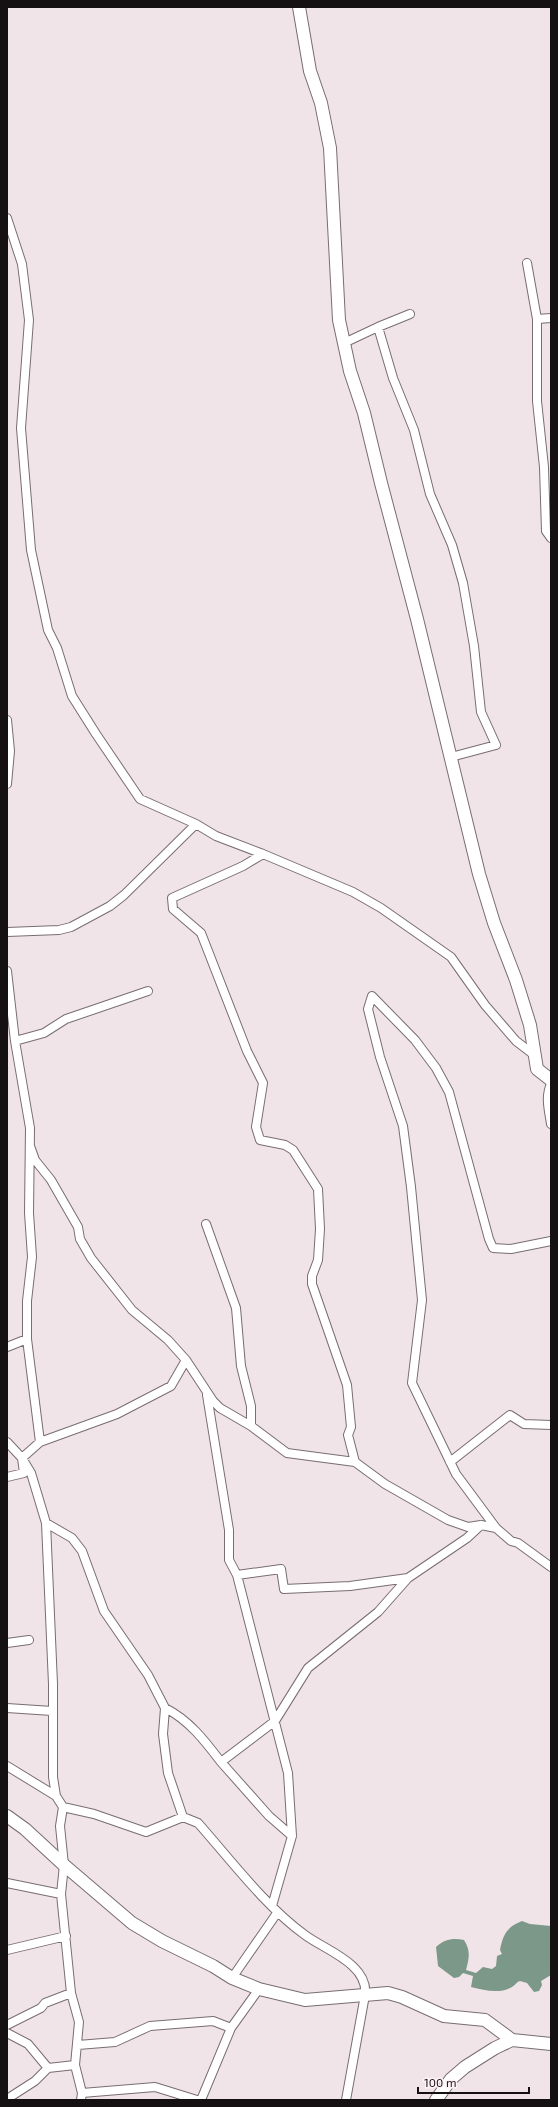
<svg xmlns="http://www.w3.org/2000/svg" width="558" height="2107" viewBox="0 0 558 2107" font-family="'Exo 2',sans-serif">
	<rect width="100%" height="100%" fill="#f1e4e9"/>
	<path fill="#7b9888" d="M 522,1921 L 530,1924 L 551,1926 L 551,1975 L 541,1981 L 542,1985 L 539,1991 L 534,1992 L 527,1983 L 520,1981 C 516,1982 515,1986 510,1988 C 498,1994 484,1990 471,1987 L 473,1976 L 463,1973 L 459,1977 L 454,1978 L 438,1966 L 436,1947 C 445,1939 453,1938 464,1940 C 471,1951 469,1958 466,1970 L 476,1973 L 483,1967 L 492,1969 L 496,1966 L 497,1956 L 502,1954 L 500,1950 C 503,1934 507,1927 522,1921 Z"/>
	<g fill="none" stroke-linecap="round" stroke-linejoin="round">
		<defs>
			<path id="street" d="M 7,218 L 22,264 L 29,320 L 21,428 L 31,550 L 48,630 L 57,648 L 72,696 L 96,734 L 140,799 L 196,824 L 216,836 L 263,854 L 353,892 L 381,908 L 451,957 L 485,1005 L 516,1041 L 533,1054
				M 527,263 L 537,319 L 537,401 L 544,467 L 546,531 L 551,538
				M 537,319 L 551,318
				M 378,327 L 393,378 L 414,430 L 430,494 L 452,545 L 463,583 L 474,646 L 481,712 L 496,745 L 451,757
				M 344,343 L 378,327 L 410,314
				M 7,720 L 10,751 L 7,784
				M 263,854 L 243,866 L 172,898 L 173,909 L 201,933 L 247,1051 L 263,1083 L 256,1127 L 260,1140 L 285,1145 L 293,1150 L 318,1189 L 320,1229 L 318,1260 L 312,1276 L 312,1284 L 347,1385 L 351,1427 L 348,1435 L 355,1462
				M 7,932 L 59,930 L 71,927 L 110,906 L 124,895 L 196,824
				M 7,971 L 15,1041 L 30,1128 L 29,1213 L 32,1257 L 27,1301 L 27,1339 L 40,1442
				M 15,1041 L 44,1033 L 66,1019 L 148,991
				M 551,1084 C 545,1097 549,1110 551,1124
				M 30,1146 L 35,1160 L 51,1180 L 78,1227 L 80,1239 L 91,1258 L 132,1310 L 168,1340 L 186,1360 L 213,1401 L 220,1408 L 251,1426 L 287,1453 L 355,1462 L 385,1484 L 448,1520 L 468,1527 L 481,1525 L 496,1528 L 511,1541 L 518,1543 L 551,1567
				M 206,1224 L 236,1308 L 241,1366 L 251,1406 L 251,1426
				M 7,1347 L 27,1339
				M 207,1395 L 229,1530 L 229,1560 L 237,1575 L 288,1773 L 292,1836 L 272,1906
				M 7,1442 L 22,1458 L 31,1473 L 46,1523 L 53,1684 L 53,1777 L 56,1796 L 63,1807 L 60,1826 L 64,1865 L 61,1894 L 71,1993 L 79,2022 L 75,2065 L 82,2093 L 81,2100
				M 450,1462 L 510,1415 L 524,1424 L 551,1425
				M 7,1477 L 24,1473 L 22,1458 L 40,1442 L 117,1414 L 171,1386 L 186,1360
				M 46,1523 L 72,1538 L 82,1551 L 104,1611 L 148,1675 L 165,1708 L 163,1734 L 168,1773 L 183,1817 L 198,1823 C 230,1859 266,1907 305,1935 C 325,1950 369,1964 365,1995 L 346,2100
				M 496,1528 L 456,1474 L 412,1383 L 422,1300 L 411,1187 L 403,1126 L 380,1057 L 368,1009 L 372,996 L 415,1040 L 436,1068 L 449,1092 L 489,1239 L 493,1248 L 511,1249 L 551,1241
				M 237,1575 L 281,1569 L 284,1589 L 350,1586 L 408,1578
				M 7,1643 L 29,1640
				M 7,1708 L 52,1711
				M 165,1708 C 189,1720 205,1741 221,1762 L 275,1721 L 308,1668 L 378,1612 L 408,1578 L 467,1538 L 481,1525
				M 221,1762 L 269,1816 L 292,1836
				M 7,1766 L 56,1796
				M 63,1807 L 94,1814 L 146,1832 L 183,1817
				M 7,1883 L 61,1894
				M 7,1950 L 66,1936
				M 232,1978 L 277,1913
				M 7,2025 L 41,2008 L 45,2003 L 71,1993
				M 7,2033 L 28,2044 L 48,2068 L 75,2065
				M 78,2045 L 115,2042 L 150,2026 L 213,2021 L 231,2028 L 259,1989
				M 82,2093 L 155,2087 L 197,2100
				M 7,2099 L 35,2081 L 48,2068
				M 201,2100 L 231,2028"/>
			<path id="secondary" d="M 299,7 L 310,71 L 321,103 L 330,148 L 339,320 L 350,371 L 364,413 L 381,483 L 417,619 L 479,874 L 494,923 L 516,980 L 530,1025 L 537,1069 L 551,1080
				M 7,1816 L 25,1829 L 64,1865 L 132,1923 L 162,1941 L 213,1966 L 232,1978 L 259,1989 L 305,2000 L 388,1993 L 402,1997 L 444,2016 L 485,2020 L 512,2040
				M 436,2100 L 451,2079 L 465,2067 L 495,2048 L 512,2040 L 551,2044"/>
		</defs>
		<use href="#street" stroke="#786d71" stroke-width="10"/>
		<use href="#secondary" stroke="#786d71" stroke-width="14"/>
		<use href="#street" stroke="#fff" stroke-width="8"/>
		<use href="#secondary" stroke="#fff" stroke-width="12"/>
	</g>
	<rect width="558" height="2107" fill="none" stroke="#151112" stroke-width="16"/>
	<path d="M418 2087v6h111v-6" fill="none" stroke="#151112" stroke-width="2"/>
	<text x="424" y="2087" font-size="12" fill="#151112" stroke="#fff2f6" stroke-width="3" paint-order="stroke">100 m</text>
</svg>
